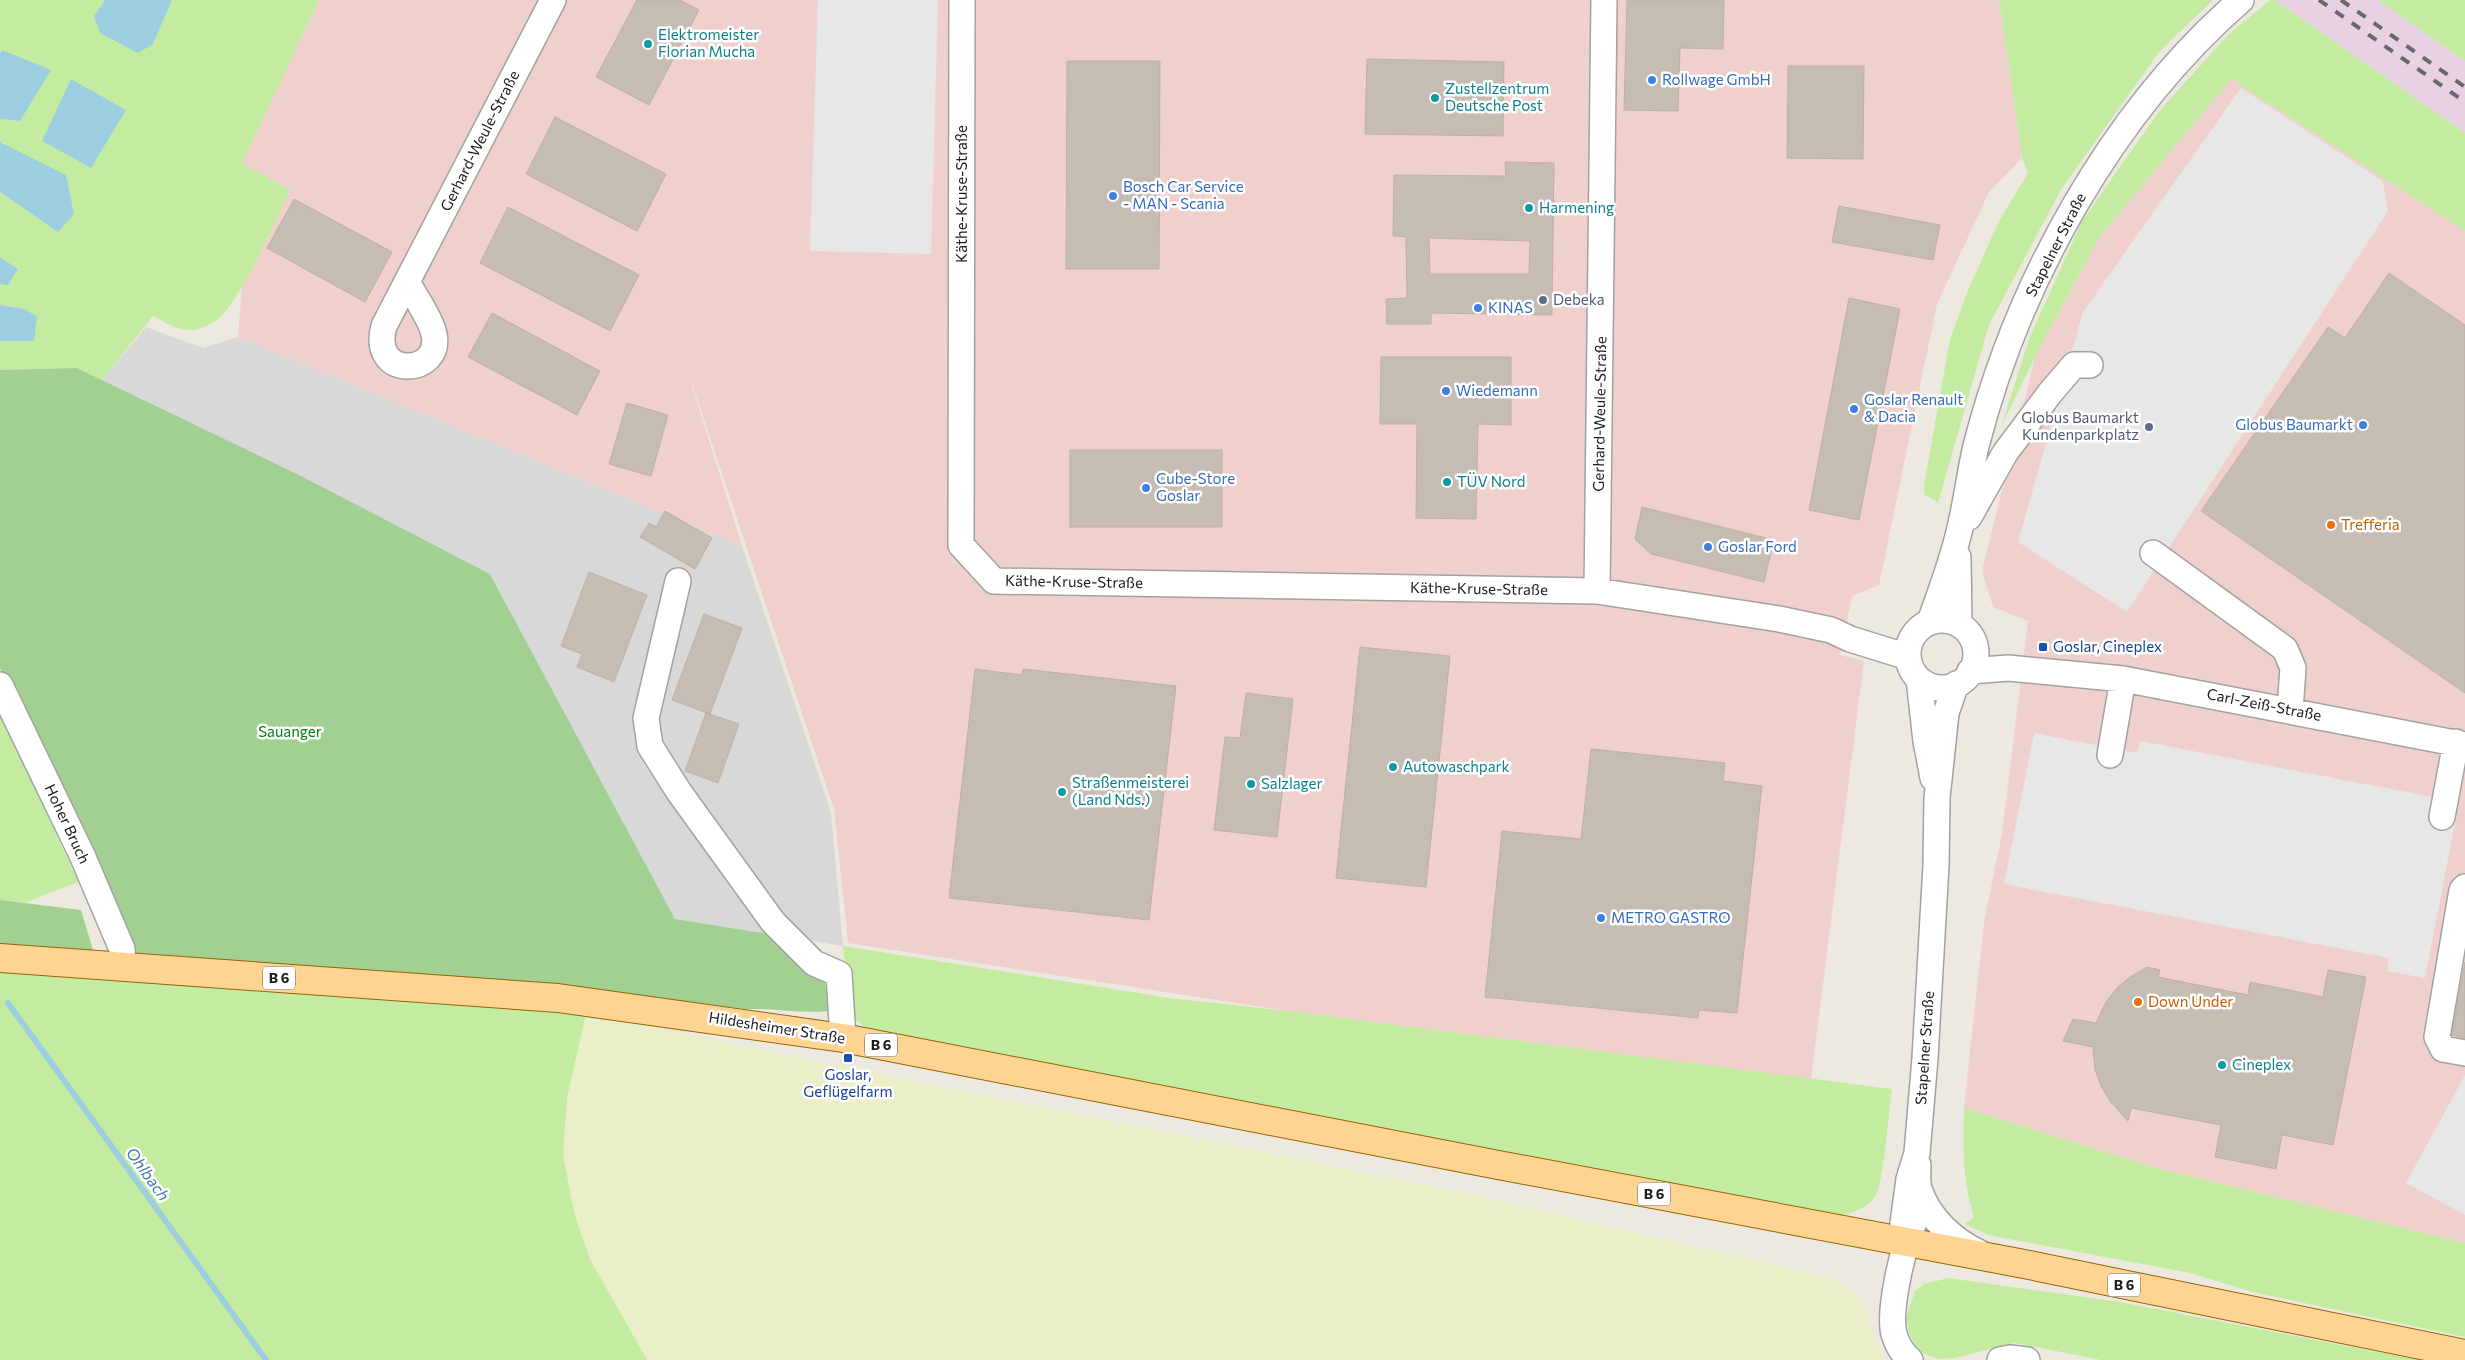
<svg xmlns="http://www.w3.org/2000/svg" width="2465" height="1360" viewBox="0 0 2465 1360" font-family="Commissioner,sans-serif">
	<rect width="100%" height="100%" fill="#eee9e0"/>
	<path fill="#d9d8d8" d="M 146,327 L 203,348 L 238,337 L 742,546 L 831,813 L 843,946 L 675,919 L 490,574 L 102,380 Z"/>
	<path fill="#f0d0cd" d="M 319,0 L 1999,0 L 2022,158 L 1989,192 L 1937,304 L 1879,585 L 1852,596 L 1840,655 L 1864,661 L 1811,1079 L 1289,1011 L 848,943 L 834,809 L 684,360 L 742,546 L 238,337 L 242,286 L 290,190 L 241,163 Z
		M 2231,79 L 2465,231 L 2465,1243 L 2160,1169 L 1964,1108 L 1984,922 L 2002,834 L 2028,621 L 1993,607 L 1982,571 L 2035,357 L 2100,236 Z"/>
	<path fill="#e7d1e2" d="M 2275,0 L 2378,0 L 2465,61 L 2465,133 Z"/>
	<path fill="#eaeec9" d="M 586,1014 L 1448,1189 L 1832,1278 L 1851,1288 L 1862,1300 L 1875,1340 L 1885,1360 L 647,1360 L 590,1259 L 575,1216 L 563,1155 L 567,1098 Z"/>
	<path fill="#c4eca1" d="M 0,0 L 105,0 L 94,16 L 153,44 L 172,0 L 319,0 L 242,163 L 290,190 C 272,226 245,294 217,320 C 211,325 197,331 189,330 C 177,330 164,322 153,316 L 102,380 L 77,368 L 0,370 L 0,341 L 34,341 L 25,309 L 0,305 L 0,284 L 8,284 L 18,269 L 0,257 L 0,192 L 58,232 L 4,143 L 0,142 L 0,119 L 20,121 L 2,50 L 0,54 Z
		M 1999,0 L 2213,0 L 2160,51 L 2062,188 L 1989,325 L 1938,503 L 1924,494 L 1924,485 L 1950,339 L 1969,288 L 1999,221 L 2028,173 L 2022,158 Z
		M 2270,0 L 2275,0 L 2465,133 L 2465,231 L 2231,79 L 2100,236 L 2035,357 L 2001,427 L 2029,339 L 2082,221 L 2160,110 L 2229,34 Z
		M 2378,0 L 2465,0 L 2465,61 Z
		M 0,711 L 78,882 L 24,903 L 0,900 Z
		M 843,946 L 1170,998 L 1289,1011 L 1892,1089 C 1889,1109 1884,1184 1875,1197 C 1867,1208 1855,1212 1842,1215 L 1367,1126 L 867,1028 L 854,1019 L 849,1010 Z
		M 0,970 L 586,1014 L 567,1098 L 563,1155 L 575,1216 L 590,1259 L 647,1360 L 0,1360 Z
		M 1964,1108 L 2160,1169 L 2465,1243 L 2465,1337 L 2252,1292 L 2190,1273 L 1988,1235 L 1965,1224 L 1974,1217 C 1962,1177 1963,1149 1964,1108 Z
		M 1948,1278 L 2120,1302 L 2419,1360 L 2101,1360 L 2015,1343 L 1955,1358 L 1939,1359 L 1924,1354 L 1915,1345 L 1909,1332 L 1906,1317 L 1915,1291 L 1924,1284 Z"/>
	<path fill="#a2d092" d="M 77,368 L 301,476 L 490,574 L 675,919 L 775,935 L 825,981 L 828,1011 C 800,1014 773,1008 745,1009 L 558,985 L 136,953 L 0,668 L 0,370 Z
		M 0,900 L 81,910 L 93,950 L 0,945 Z"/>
	<path fill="#e7e7e7" d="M 818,0 L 938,0 L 931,254 L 810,251 Z
		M 2241,88 L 2383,181 L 2388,211 L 2127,612 L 2018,542 L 2083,312 Z
		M 2034,733 L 2137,753 L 2140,741 L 2459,802 L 2425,978 L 2387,971 L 2389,958 L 2004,884 Z
		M 2465,1075 L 2465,1215 L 2406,1183 Z"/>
	<path fill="#9dcedf" d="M 105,0 L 172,0 L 153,44 L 138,53 L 100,33 L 94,16 Z
		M 2,50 L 51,70 L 20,121 L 0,119 L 0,54 Z
		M 71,79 L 126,110 L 91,168 L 42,141 Z
		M 0,142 L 66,175 L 74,214 L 58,232 L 0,192 Z
		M 0,257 L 18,269 L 8,285 L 0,284 Z
		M 0,305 L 25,309 L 37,317 L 34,341 L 0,341 Z"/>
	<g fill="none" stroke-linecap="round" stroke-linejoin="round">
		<path stroke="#9dcedf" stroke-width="6" d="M 8,1003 L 266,1360"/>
	</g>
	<path fill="#c5bcb3" stroke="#c0b0a1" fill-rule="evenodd" d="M 637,0 L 680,0 L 699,10 L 649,105 L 596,77 Z
		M 1627,0 L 1724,0 L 1723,49 L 1680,48 L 1678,111 L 1624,110 Z
		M 1367,59 L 1504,62 L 1503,136 L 1365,134 Z
		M 1067,61 L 1160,61 L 1159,269 L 1066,269 Z
		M 1788,66 L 1864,66 L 1863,159 L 1787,158 Z
		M 555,117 L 666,174 L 637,231 L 526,174 Z
		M 1505,162 L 1554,163 L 1552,315 L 1431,313 L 1431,324 L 1387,324 L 1386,299 L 1407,298 L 1406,237 L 1393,236 L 1394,175 L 1506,176 ZM 1429,238 L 1530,241 L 1529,274 L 1430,274 Z
		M 294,199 L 392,252 L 365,302 L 267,248 Z
		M 1839,206 L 1940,225 L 1933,260 L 1832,242 Z
		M 508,207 L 639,275 L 610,331 L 480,263 Z
		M 2389,273 L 2465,325 L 2465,693 L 2201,511 L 2328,327 L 2345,338 Z
		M 1849,298 L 1900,309 L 1859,520 L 1809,510 Z
		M 492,313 L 600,371 L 577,415 L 468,357 Z
		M 1381,357 L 1511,357 L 1511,425 L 1478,424 L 1476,519 L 1416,518 L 1417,424 L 1380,424 Z
		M 627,403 L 668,415 L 651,476 L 609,464 Z
		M 1070,450 L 1222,450 L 1222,527 L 1070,527 Z
		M 1642,507 L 1774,540 L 1764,582 L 1651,554 L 1635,539 Z
		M 665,511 L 712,538 L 695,569 L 640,537 L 649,523 L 656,527 Z
		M 589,572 L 647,595 L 614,682 L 577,667 L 582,654 L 561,646 Z
		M 704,614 L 742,628 L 710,714 L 672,700 Z
		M 1360,647 L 1450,656 L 1426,887 L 1336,878 Z
		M 975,669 L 1022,675 L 1023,669 L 1176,686 L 1149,920 L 949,898 Z
		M 1246,693 L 1293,699 L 1277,837 L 1214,830 L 1225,737 L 1240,738 Z
		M 706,713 L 739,724 L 718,783 L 685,771 Z
		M 1591,749 L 1725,763 L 1723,781 L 1762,786 L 1737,1013 L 1699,1010 L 1698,1018 L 1485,997 L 1502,831 L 1581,839 Z
		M 2465,962 L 2465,1038 L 2452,1035 Z
		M 2147,967 L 2160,970 L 2158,977 L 2248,995 L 2250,982 L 2323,997 L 2328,970 L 2366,977 L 2333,1145 L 2282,1135 L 2276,1169 L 2215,1157 L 2221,1125 L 2131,1108 L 2128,1121 L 2110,1101 L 2101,1086 L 2095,1069 L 2093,1047 L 2063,1041 L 2073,1019 L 2096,1023 L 2106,1002 L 2117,988 L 2130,977 Z"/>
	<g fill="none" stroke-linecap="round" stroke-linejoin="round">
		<defs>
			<path id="minor" d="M 962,0 L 961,545 L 994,581 L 1597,591 L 1779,619 L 1831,630 L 1850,639 L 1908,657
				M 408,283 C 416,299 430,317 434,334 C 443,376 369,380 384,326 L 553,0
				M 1969,517 L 2005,453 L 2050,393 L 2074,365 L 2090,365
				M 2153,553 L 2285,649 L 2293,668 L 2290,710
				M 1958,557 L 1959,624
				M 678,581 L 646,718 L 650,746 L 679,792 L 773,922 L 814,963 L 839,974 L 843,1038
				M 1597,591 L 1604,0
				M1908 654a34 34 0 1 1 68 0a34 34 0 1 1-68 0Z
				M 1930,622 C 1940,593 1951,565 1958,536 C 1966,506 1969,476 1976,446 C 2018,282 2112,112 2241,0
				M 1970,671 L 2008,668 L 2123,679 L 2465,745
				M 1919,679 L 1926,741 L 1933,778
				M 0,685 L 82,855 L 122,949 L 123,967
				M 2110,755 L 2123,679
				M 2442,817 L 2456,742
				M 2465,887 L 2462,890 L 2437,1037 L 2443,1049 L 2465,1053
				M 1918,1165 C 1918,1173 1917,1182 1919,1189 C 1929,1219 1954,1241 1980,1253
				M 1906,1241 L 1903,1223 L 1909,1179 L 1917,1153 L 1925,1058 L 1936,865 L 1937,798 L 1946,713 L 1956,684
				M 1910,1360 C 1902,1353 1897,1344 1894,1334 C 1888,1311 1903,1247 1913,1225
				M 2000,1360 L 2010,1358 L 2027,1360"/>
			<path id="major" d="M 0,958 L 558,998 L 843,1038 L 1493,1164 L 2019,1263 L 2465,1354"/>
		</defs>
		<use href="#minor" stroke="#a2a2a2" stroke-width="28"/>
		<use href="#major" stroke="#926600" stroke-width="30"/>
		<use href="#minor" stroke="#fff" stroke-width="25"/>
		<use href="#major" stroke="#ffd493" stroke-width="28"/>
		<path stroke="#696969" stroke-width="4" stroke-dasharray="10 10" stroke-linecap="butt" d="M 2319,0 L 2465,102
			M 2341,0 L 2465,87"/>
	</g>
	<g fill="#0f9aa8" stroke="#fff" stroke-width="2">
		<circle cx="648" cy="44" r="5"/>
		<circle cx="1435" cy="98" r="5"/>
		<circle cx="1529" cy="208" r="5"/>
		<circle cx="1447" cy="482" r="5"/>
		<circle cx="1393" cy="767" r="5"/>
		<circle cx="1251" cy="784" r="5"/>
		<circle cx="1062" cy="792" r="5"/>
		<circle cx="2222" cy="1065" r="5"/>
	</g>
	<g fill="#3f7fe0" stroke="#fff" stroke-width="2">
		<circle cx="1652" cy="80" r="5"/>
		<circle cx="1113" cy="196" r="5"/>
		<circle cx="1478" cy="308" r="5"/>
		<circle cx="1446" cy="391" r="5"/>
		<circle cx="1854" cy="409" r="5"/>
		<circle cx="2363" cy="425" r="5"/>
		<circle cx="1146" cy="488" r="5"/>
		<circle cx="1708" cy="547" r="5"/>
		<circle cx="1601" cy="918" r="5"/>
	</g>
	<g fill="#5c6f8a" stroke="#fff" stroke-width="2">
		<circle cx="1543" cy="300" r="5"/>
		<circle cx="2149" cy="427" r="5"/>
	</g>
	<g fill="#e8710a" stroke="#fff" stroke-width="2">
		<circle cx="2331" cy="525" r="5"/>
		<circle cx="2138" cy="1002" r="5"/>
	</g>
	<g fill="#1a4fb4" stroke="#fff" stroke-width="2">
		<rect x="2038" y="642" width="10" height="10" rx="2.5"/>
		<rect x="843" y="1053" width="10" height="10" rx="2.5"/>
	</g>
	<g text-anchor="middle" stroke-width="5" stroke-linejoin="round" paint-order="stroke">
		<g fill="#fff" stroke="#5f5f5f" stroke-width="1">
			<rect x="263" y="966.5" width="32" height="23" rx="4"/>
			<rect x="865" y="1033.5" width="32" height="23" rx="4"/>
			<rect x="1638" y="1182.5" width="32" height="23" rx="4"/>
			<rect x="2108" y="1273.5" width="32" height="23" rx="4"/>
		</g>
		<g font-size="14" font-weight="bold" fill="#1b1b1b">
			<text x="279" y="983">B 6</text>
			<text x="881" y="1050">B 6</text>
			<text x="1654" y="1199">B 6</text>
			<text x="2124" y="1290">B 6</text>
		</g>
		<g font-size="15" fill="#0d838f" stroke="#fff" text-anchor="start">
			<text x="658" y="40">Elektromeister<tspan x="658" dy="17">Florian Mucha</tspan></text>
			<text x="1445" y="94">Zustellzentrum<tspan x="1445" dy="17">Deutsche Post</tspan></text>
			<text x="1539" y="213">Harmening</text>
			<text x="1457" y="487">TÜV Nord</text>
			<text x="1403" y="772">Autowaschpark</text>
			<text x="1072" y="788">Straßenmeisterei<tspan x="1072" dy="17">(Land Nds.)</tspan></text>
			<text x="1261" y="789">Salzlager</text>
			<text x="2232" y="1070">Cineplex</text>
		</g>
		<g font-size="15" fill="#366cbe" stroke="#fff" text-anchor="start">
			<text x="1662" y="85">Rollwage GmbH</text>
			<text x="1123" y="192">Bosch Car Service<tspan x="1123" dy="17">- MAN - Scania</tspan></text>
			<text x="1488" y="313">KINAS</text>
			<text x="1456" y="396">Wiedemann</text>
			<text x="1864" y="405">Goslar Renault<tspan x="1864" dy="17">&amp; Dacia</tspan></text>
			<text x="2353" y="430" text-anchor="end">Globus Baumarkt</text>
			<text x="1156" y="484">Cube-Store<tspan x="1156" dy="17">Goslar</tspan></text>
			<text x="1718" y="552">Goslar Ford</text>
			<text x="1611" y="923">METRO GASTRO</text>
		</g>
		<g font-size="15" fill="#1b1b1b" stroke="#fff">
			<text transform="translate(480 141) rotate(-63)" y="5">Gerhard-Weule-Straße</text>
			<text transform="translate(962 194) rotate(-90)" y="5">Käthe-Kruse-Straße</text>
			<text transform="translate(2056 245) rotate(-63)" y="5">Stapelner Straße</text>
			<text transform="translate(1600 414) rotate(-89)" y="5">Gerhard-Weule-Straße</text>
			<text transform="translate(1074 582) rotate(1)" y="5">Käthe-Kruse-Straße</text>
			<text transform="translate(1479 589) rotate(1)" y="5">Käthe-Kruse-Straße</text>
			<text transform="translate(2264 705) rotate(11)" y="5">Carl-Zeiß-Straße</text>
			<text transform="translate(67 824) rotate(65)" y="5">Hoher Bruch</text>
			<text transform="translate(777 1028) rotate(9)" y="5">Hildesheimer Straße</text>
			<text transform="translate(1925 1048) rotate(-86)" y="5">Stapelner Straße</text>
		</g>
		<g font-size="15" fill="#4e5e75" stroke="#fff" text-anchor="start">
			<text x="1553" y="305">Debeka</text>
			<text x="2139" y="423" text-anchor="end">Globus Baumarkt<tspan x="2139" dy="17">Kundenparkplatz</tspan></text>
		</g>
		<g font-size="15" fill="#c56008" stroke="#fff" text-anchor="start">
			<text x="2341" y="530">Trefferia</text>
			<text x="2148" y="1007">Down Under</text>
		</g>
		<g font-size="15" fill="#164399" stroke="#fff" text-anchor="start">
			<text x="2053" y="652">Goslar, Cineplex</text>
			<text x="848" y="1080" text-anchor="middle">Goslar,<tspan x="848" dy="17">Geflügelfarm</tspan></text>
		</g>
		<g font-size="15" fill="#057e12" stroke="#fff">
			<text x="290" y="737">Sauanger</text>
		</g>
		<g font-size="16" font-style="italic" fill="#4376af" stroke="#fff">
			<text transform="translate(148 1174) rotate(54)" y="6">Ohlbach</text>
		</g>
	</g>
</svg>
